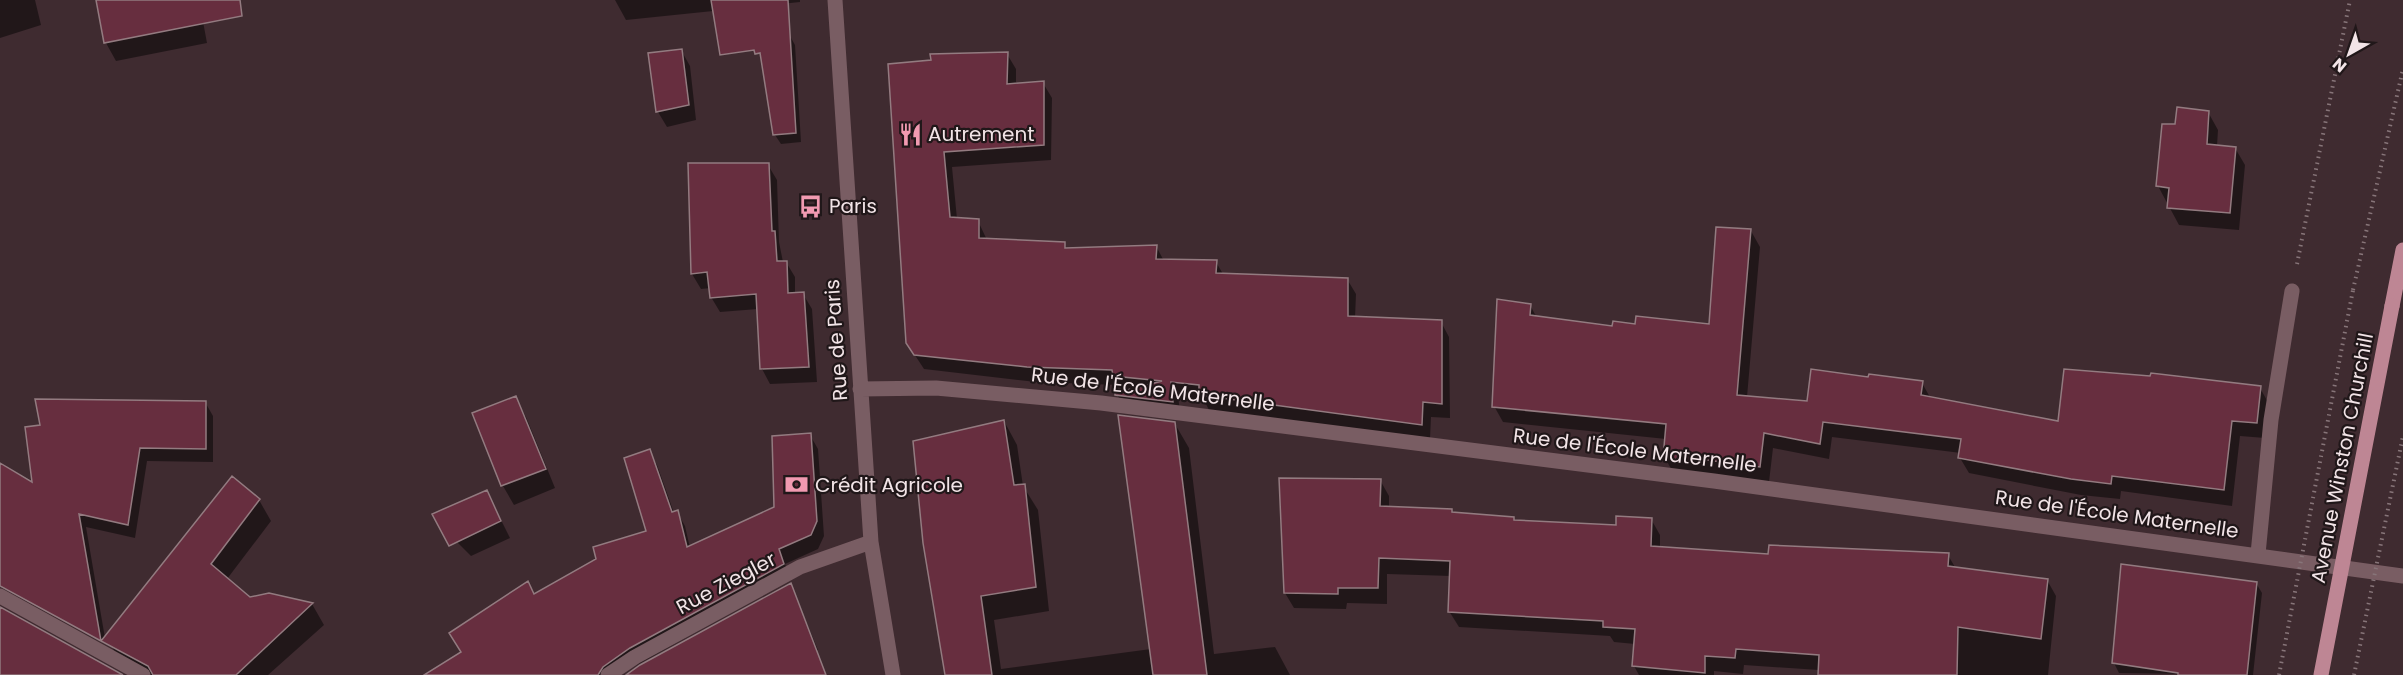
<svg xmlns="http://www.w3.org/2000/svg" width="2403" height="675" viewBox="0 0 2403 675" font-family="Poppins,sans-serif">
	<rect width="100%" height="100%" fill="#3f2b30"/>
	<path fill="#0007" d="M 0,0 L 35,0 L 41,25 L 0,38 Z
		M 97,0 L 199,0 L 207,43 L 116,61 L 106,43 Z
		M 615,0 L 800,0 L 800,2 L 626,20 Z
		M 790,36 L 795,45 L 801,142 L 781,144 L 775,135 Z
		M 681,50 L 690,66 L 696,120 L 667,127 L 658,112 L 650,55 Z
		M 1007,54 L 1016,69 L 1016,85 L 1043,83 L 1052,98 L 1051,160 L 952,167 L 957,219 L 978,221 L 987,240 L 1064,243 L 1067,249 L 1156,246 L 1164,261 L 1216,262 L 1223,274 L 1347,279 L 1356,294 L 1355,318 L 1441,322 L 1449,337 L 1450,418 L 1431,417 L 1430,439 L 1209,410 L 1204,400 L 1178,397 L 1181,417 L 1125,410 L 1117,394 L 1124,392 L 1119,385 L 1036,382 L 924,369 L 907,343 L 890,66 Z
		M 2208,112 L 2218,130 L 2217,146 L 2235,148 L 2245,165 L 2239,230 L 2179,225 L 2158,186 L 2177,126 Z
		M 690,165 L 768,165 L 777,180 L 779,242 L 783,262 L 786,262 L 795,277 L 795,294 L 803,294 L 812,309 L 817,382 L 770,384 L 762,369 L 758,309 L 720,312 L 711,297 L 711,288 L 701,289 L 692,274 Z
		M 1751,231 L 1760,247 L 1747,397 L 1809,403 L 1869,378 L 1922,383 L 1931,399 L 2059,423 L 2260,388 L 2269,404 L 2265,438 L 2240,436 L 2232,506 L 2121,491 L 2120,499 L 2081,495 L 1969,473 L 1960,458 L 1961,453 L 1832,437 L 1829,459 L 1773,448 L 1769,482 L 1674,474 L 1665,458 L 1666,439 L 1503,422 L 1494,406 L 1530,305 L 1537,318 L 1614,327 L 1711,325 Z
		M 515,398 L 526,417 L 555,488 L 514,505 L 503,486 L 474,414 Z
		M 205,402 L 213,416 L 213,462 L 147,461 L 135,538 L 86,527 L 106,644 L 0,579 L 0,464 L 33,481 Z
		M 1004,421 L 1017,445 L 1023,486 L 1038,510 L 1049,611 L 994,620 L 1001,669 L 1151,649 L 1175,424 L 1189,448 L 1214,654 L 1275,647 L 1290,675 L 947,675 Z
		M 810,435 L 818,449 L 824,536 L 818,549 L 785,564 L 791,579 L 619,675 L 462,675 L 534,595 L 648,532 L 649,451 L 657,465 L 674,513 L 677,512 L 685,526 L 690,548 L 776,508 Z
		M 1380,480 L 1389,496 L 1389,508 L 1515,522 L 1617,526 L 1651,519 L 1660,535 L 1660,548 L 1770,555 L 1948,555 L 1956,569 L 2047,580 L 2056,596 L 2048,675 L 1819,675 L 1819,670 L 1744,665 L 1743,674 L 1714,671 L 1714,675 L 1639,675 L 1634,666 L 1635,644 L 1614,642 L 1610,636 L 1459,627 L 1449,611 L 1451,576 L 1387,574 L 1387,604 L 1347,603 L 1346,609 L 1294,608 L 1285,593 Z
		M 487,492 L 510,538 L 471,556 L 445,530 Z
		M 259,500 L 271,521 L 227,579 L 250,599 L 269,595 L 312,604 L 324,625 L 268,675 L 138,675 L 123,666 L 111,645 Z
		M 2256,583 L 2262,593 L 2253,675 L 2119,673 L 2114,663 Z
		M 791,585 L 818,650 L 780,675 L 628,675 Z"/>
	<path fill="#672e3f" stroke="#937b80" stroke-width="1.5" d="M 96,0 L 240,0 L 242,16 L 104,43 Z
		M 711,0 L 788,0 L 796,133 L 773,135 L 760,53 L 755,54 L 754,50 L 720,55 Z
		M 682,49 L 689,105 L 656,112 L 648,53 Z
		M 1008,52 L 1007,84 L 1044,81 L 1044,145 L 944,152 L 950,217 L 979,219 L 979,238 L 1065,242 L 1065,248 L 1157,245 L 1156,259 L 1217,260 L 1216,273 L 1348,278 L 1348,316 L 1442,320 L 1442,404 L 1423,402 L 1422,425 L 1199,395 L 1199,385 L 1171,382 L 1173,402 L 1115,395 L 1115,393 L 1162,381 L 1113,376 L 1112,370 L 1027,367 L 914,355 L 906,343 L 888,64 L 931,60 L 930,54 Z
		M 2177,107 L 2209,111 L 2207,144 L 2236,147 L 2230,213 L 2167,208 L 2169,188 L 2156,186 L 2162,124 L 2175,124 Z
		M 688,163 L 769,163 L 772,231 L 775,231 L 777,261 L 787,261 L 788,293 L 804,292 L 809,367 L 760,369 L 756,294 L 710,298 L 707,272 L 691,274 Z
		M 1716,227 L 1751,229 L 1737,395 L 1807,401 L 1811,369 L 1868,377 L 1869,374 L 1923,381 L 1921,395 L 2058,421 L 2064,369 L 2150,376 L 2151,373 L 2261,386 L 2257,423 L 2232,421 L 2224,490 L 2112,476 L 2111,484 L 2071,479 L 1958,458 L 1961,439 L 1823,422 L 1820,444 L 1764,433 L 1760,467 L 1699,459 L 1699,462 L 1663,458 L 1666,424 L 1492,407 L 1497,299 L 1531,304 L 1530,315 L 1612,326 L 1613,321 L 1635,324 L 1636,316 L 1709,324 Z
		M 516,396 L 546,469 L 501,486 L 472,413 Z
		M 35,399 L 206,401 L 206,449 L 140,448 L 128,525 L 79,514 L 101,641 L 0,586 L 0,463 L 32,482 L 25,427 L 40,425 Z
		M 1118,415 L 1175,422 L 1207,675 L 1153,675 Z
		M 1004,420 L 1014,485 L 1025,484 L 1036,587 L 981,596 L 992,675 L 945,675 L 923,543 L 913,441 Z
		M 811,433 L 817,521 L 811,535 L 779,549 L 784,564 L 630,648 L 603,667 L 598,675 L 424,675 L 461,652 L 449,633 L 528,581 L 534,594 L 596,559 L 593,547 L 646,531 L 624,458 L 650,449 L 672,512 L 678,510 L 687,547 L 774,507 L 772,436 Z
		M 232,476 L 260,499 L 211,564 L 250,597 L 269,593 L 313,603 L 236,675 L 153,675 L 148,666 L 101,641 Z
		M 1279,478 L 1381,479 L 1380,506 L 1452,509 L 1452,512 L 1514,517 L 1514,520 L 1616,525 L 1616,516 L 1652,518 L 1651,546 L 1768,554 L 1769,545 L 1949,553 L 1948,566 L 2048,579 L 2041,639 L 1958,627 L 1957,675 L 1818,675 L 1819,655 L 1736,649 L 1735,658 L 1705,656 L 1705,673 L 1632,666 L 1635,629 L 1603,627 L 1603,621 L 1448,612 L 1450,561 L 1379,558 L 1378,588 L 1338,588 L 1338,594 L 1284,593 Z
		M 487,490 L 501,521 L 449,546 L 432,514 Z
		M 2121,564 L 2257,582 L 2247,675 L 2178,675 L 2178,673 L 2112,663 Z
		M 791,583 L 826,675 L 626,675 L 640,665 Z
		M 0,607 L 123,675 L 0,675 Z"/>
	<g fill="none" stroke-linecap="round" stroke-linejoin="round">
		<path stroke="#877579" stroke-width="4" stroke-dasharray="1.5 4.5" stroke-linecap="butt" d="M 2297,264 L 2350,0
			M 2353,290 L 2403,69"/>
		<path stroke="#795d63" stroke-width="15" d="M 835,0 L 871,542 L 893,675
			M 860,389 L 936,388 L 1101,403 L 1714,481 L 2403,576
			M 2258,554 L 2271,420 L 2292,291
			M 0,596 L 143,675
			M 608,675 L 635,657 L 800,567 L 871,542"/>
		<path stroke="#be8694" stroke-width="15" d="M 2392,306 L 2403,250"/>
		<path stroke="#877579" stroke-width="4" stroke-dasharray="1.5 4.5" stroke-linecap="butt" d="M 2279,675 L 2353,290
			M 2354,675 L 2403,436"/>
		<path stroke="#be8694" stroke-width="15" d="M 2321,675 L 2392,306"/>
	</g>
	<defs>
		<symbol id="restaurant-bare" viewBox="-9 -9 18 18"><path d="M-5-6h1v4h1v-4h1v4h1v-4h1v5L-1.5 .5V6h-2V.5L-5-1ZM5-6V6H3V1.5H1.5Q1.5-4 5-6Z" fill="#f19ab1" stroke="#201719" stroke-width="2.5" paint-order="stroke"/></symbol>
		<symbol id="bus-bare" viewBox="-9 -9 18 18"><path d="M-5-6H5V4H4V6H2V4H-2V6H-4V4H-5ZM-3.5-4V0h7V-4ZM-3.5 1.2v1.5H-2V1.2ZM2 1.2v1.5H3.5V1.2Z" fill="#f19ab1" stroke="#201719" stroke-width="2.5" paint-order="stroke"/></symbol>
		<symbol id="bank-bare" viewBox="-9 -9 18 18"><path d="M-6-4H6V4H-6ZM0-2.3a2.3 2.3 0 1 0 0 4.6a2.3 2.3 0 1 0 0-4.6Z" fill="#f19ab1" stroke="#201719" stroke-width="2.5" paint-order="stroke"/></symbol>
	</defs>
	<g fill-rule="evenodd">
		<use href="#restaurant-bare" x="894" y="118" width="33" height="33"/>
		<use href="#bus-bare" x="794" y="190" width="33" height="33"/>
		<use href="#bank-bare" x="780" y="468" width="33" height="33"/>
	</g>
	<g text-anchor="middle" stroke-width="4.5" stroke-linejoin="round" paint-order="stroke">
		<g font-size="20" fill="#f2e4e7" stroke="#201719" text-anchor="start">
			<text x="928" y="141">Autrement</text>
			<text x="829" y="213">Paris</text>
			<text x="815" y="492">Crédit Agricole</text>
		</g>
		<g font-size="20" fill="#f2e4e7" stroke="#201719">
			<text transform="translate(836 340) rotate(-94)" y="7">Rue de Paris</text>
			<text transform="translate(1153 389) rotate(7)" y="7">Rue de l'École Maternelle</text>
			<text transform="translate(1635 450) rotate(7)" y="7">Rue de l'École Maternelle</text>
			<text transform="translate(2342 458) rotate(-79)" y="7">Avenue Winston Churchill</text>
			<text transform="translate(2117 514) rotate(8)" y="7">Rue de l'École Maternelle</text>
			<text transform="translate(726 583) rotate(-28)" y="7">Rue Ziegler</text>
		</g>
	</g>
	<g transform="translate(2349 54) rotate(220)" stroke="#201719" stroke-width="4.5" paint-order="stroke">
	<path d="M0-4.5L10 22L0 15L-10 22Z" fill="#f2e4e7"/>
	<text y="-9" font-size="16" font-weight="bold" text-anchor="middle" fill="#f2e4e7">N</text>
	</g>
</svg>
